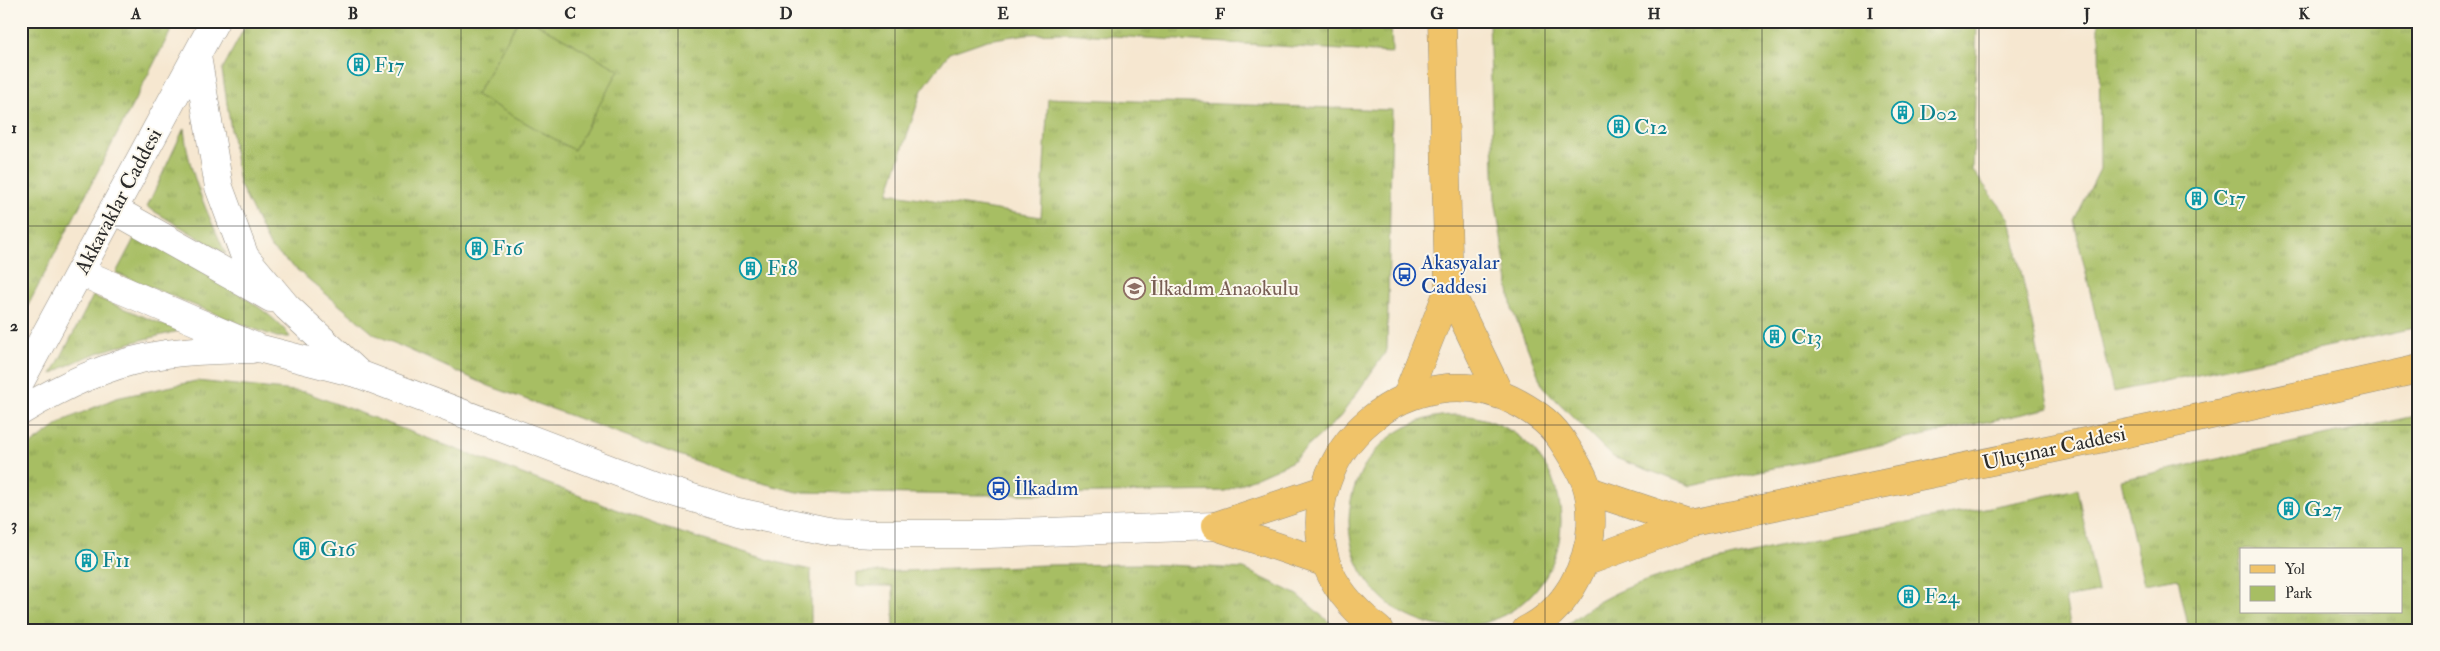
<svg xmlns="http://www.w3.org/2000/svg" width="2440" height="651" viewBox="0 0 2440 651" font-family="'IM FELL Double Pica',serif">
	<defs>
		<pattern id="grass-tufts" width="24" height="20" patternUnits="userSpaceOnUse" patternTransform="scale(1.25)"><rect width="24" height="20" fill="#a7be63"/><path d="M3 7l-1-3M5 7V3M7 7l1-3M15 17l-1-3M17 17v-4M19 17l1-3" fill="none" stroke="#889b52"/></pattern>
	</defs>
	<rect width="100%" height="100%" fill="#fbf7ec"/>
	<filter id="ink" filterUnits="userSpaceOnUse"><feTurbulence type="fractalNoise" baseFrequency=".02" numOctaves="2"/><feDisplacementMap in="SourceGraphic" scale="10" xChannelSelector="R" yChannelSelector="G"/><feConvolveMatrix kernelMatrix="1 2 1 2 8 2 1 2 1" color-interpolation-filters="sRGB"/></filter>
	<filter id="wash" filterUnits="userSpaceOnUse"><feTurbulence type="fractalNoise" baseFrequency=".0096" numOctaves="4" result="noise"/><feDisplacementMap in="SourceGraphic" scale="20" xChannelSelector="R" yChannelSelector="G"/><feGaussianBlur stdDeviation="1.12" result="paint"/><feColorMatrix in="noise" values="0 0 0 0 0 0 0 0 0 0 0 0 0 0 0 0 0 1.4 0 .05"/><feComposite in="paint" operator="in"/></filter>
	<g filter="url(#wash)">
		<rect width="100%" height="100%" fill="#f6e7d0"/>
		<path fill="url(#grass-tufts)" stroke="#697447" fill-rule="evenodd" d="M 21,21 L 176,21 L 21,319 Z
			M 248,21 L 1391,21 L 1392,53 L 1063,33 L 1027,34 L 987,40 L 949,53 L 922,90 L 888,193 L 1041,217 L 1048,98 L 1392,110 L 1387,350 L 1340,417 L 1291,462 L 1225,491 L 980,495 L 798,492 L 742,478 L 489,386 L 374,334 L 271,248 L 239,183 L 222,70 Z
			M 1489,21 L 1977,21 L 1973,171 L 2010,219 L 2050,408 L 1691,486 L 1613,457 L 1543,387 L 1512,309 L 1495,199 Z
			M 2099,21 L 2419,21 L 2419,327 L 2113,392 L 2074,221 L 2100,169 Z
			M 184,128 C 188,172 208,215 226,254 L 147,207 Z
			M 136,235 C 175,257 267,302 290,337 L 277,337 L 235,322 L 116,273 Z
			M 93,296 L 179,331 C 137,341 90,351 52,374 Z
			M 196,381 L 305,392 L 665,528 L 776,562 L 811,570 L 811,630 L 21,630 L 21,454 L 25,449 L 65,420 L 116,398 Z
			M 2419,415 L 2419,630 L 2189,630 L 2178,578 L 2144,584 L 2121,480 ZM 2241,550 L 2401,550 L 2401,612 L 2241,612 Z
			M1349 521a106 106 0 1 1 212 0a106 106 0 1 1-212 0Z
			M 2077,489 L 2098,592 L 2065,598 L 2071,630 L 1562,630 C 1605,585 1680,570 1738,556 C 1850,529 1965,515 2077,489 Z
			M 1147,564 L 1244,569 L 1298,595 L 1338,630 L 894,630 L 893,586 L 857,586 L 857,573 L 1045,565 Z"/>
		<path fill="#a7be63" stroke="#697447" d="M 518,21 L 533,21 L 619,70 L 574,150 L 476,95 Z"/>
	</g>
	<g filter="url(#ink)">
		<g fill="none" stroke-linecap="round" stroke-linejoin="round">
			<defs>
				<path id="tertiary" d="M 197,56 L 219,187 L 245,257 L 287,307 L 356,371
					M 113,209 L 271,298
					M 80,272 L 258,348 L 359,374 L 654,486 L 738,512 L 832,532 L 873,534 L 989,534 L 1215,526
					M 21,380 L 215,21
					M 21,411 C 59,388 101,367 145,358 C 180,350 217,350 252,349"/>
				<path id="primary" d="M 1449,289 L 1499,393
					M 1407,395 L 1449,289 L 1442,21
					M 1590,491 L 1689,524
					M 1215,526 L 1326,563
					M 1215,526 L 1323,490
					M 1585,562 L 1689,524 L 2171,424 L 2419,369
					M 1379,630 C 1358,613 1334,589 1326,562 C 1291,450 1415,348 1518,403 C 1538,414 1553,425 1565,445 C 1584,475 1592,488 1591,525 C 1589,567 1564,612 1526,630"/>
			</defs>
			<use href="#tertiary" stroke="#90897e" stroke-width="29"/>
			<use href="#primary" stroke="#90897e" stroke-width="29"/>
			<use href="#tertiary" stroke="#fff" stroke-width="28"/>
			<use href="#primary" stroke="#f0c369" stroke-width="28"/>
		</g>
	</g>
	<path fill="none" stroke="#2b2b2b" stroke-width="1" stroke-opacity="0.55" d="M 244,21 L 244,630M 461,21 L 461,630M 678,21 L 678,630M 895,21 L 895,630M 1112,21 L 1112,630M 1328,21 L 1328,630M 1545,21 L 1545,630M 1762,21 L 1762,630M 1979,21 L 1979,630M 2196,21 L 2196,630M 21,226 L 2419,226M 21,425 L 2419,425"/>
	<defs>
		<symbol id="building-ring" viewBox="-11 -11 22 22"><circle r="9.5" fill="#fbf7ec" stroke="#0f9aa8" stroke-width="1.5"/><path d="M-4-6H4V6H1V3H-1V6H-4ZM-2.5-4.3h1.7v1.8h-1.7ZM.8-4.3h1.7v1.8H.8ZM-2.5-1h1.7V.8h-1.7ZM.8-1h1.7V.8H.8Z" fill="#0f9aa8"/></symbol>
		<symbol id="bus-ring" viewBox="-11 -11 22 22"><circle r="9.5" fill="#fbf7ec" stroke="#1a4fb4" stroke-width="1.5"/><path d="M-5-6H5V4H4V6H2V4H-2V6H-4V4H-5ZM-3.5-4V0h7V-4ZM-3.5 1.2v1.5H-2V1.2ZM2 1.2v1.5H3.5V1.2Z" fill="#1a4fb4"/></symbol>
		<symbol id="school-ring" viewBox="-11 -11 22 22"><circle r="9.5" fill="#fbf7ec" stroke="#8d6e63" stroke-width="1.5"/><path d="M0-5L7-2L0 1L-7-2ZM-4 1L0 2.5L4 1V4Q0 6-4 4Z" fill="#8d6e63"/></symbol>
	</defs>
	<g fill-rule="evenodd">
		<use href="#building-ring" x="346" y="52" width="25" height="25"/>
		<use href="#building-ring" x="1890" y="100" width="25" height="25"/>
		<use href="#building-ring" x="1606" y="114" width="25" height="25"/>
		<use href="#building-ring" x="2184" y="186" width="25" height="25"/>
		<use href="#building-ring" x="464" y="236" width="25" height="25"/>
		<use href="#building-ring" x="738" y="256" width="25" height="25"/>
		<use href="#bus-ring" x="1392" y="262" width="25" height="25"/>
		<use href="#school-ring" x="1122" y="276" width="25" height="25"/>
		<use href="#building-ring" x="1762" y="324" width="25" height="25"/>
		<use href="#bus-ring" x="986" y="476" width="25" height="25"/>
		<use href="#building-ring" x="2276" y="496" width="25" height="25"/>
		<use href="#building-ring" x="292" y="536" width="25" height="25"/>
		<use href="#building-ring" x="74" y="548" width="25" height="25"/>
		<use href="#building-ring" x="1896" y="584" width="25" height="25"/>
	</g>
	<g text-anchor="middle" stroke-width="4" stroke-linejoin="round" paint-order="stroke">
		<g font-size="21" fill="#0d838f" stroke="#fbf7ec" text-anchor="start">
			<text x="374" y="72">F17</text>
			<text x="1919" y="120">D02</text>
			<text x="1634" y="134">C12</text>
			<text x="2213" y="205">C17</text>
			<text x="492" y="255">F16</text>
			<text x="767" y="275">F18</text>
			<text x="1791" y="344">C13</text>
			<text x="2304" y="516">G27</text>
			<text x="320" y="556">G16</text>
			<text x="102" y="567">F11</text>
			<text x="1924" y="603">F24</text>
		</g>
		<g font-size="21" fill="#2b2b2b" stroke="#fbf7ec">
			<text transform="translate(118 201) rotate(-62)" y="7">Akkavaklar Caddesi</text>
			<text transform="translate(2054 448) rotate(-12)" y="7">Uluçınar Caddesi</text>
		</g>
		<g font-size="21" fill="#164399" stroke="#fbf7ec" text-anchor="start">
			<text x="1421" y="269">Akasyalar<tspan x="1421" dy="24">Caddesi</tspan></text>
			<text x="1014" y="495">İlkadım</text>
		</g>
		<g font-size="21" fill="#785e54" stroke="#fbf7ec" text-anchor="start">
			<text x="1150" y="295">İlkadım Anaokulu</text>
		</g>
	</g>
	<rect width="2440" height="651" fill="none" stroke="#fbf7ec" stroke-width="55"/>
	<rect x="2240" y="548" width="162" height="65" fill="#fbf7ec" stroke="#a8a59f"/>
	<rect x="2250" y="565" width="25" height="8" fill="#f0c369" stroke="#a8a59f"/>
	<text x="2285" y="574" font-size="15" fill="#2b2b2b">Yol</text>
	<rect x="2250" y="586" width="25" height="15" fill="#a7be63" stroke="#a8a59f"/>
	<text x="2285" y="598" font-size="15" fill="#2b2b2b">Park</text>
	<rect x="28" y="28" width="2384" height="596" fill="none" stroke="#2b2b2b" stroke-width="2"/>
	<g font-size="16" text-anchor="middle" font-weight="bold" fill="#2b2b2b">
		<text x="136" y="19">A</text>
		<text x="353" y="19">B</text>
		<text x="570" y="19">C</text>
		<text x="786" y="19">D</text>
		<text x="1003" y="19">E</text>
		<text x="1220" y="19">F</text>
		<text x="1437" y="19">G</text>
		<text x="1654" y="19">H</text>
		<text x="1870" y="19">I</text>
		<text x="2087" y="19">J</text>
		<text x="2304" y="19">K</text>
		<text x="14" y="133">1</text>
		<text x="14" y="331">2</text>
		<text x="14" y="530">3</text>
	</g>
</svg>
